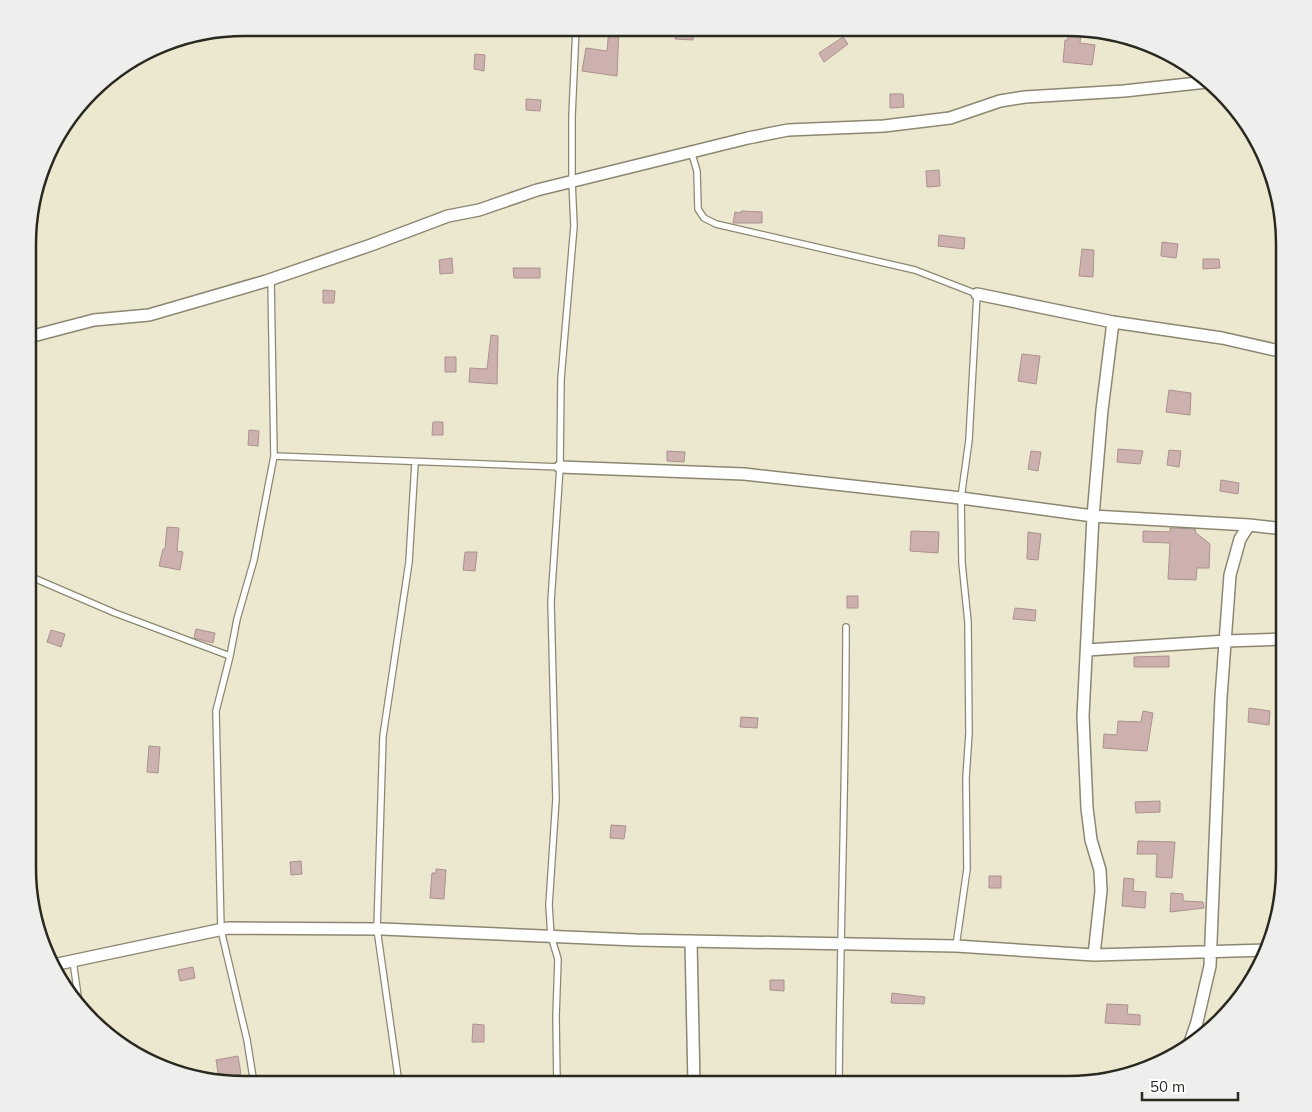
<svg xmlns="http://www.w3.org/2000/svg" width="1312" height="1112" viewBox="0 0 1312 1112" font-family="Mulish,sans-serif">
	<rect width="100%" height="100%" fill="#ece7cf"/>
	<path fill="#ccb1ae" stroke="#ac928f" d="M 609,28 L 619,28 L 617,76 L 582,71 L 586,48 L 607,51 Z
		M 676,28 L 694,28 L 693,40 L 675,39 Z
		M 1068,33 L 1081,34 L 1080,43 L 1095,45 L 1092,65 L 1063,62 L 1065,40 L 1068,40 Z
		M 843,37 L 848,44 L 824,62 L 819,53 Z
		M 475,54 L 485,55 L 484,71 L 474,69 Z
		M 890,94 L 903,94 L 904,107 L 890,108 Z
		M 526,99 L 541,100 L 540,111 L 526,110 Z
		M 939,170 L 940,186 L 927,187 L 926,171 Z
		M 741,211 L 762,212 L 762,223 L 733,223 L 735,212 L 741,213 Z
		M 939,235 L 965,238 L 964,249 L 938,246 Z
		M 1162,242 L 1178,244 L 1176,258 L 1161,256 Z
		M 1082,249 L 1094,250 L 1093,277 L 1079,276 Z
		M 452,258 L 453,273 L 440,274 L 439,260 Z
		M 1203,259 L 1219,259 L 1220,268 L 1203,269 Z
		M 513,268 L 540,268 L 540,278 L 514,278 Z
		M 323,290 L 335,291 L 334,303 L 323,303 Z
		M 491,335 L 498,336 L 497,384 L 469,382 L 470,368 L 487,369 Z
		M 1022,354 L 1040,356 L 1036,384 L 1018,381 Z
		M 445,357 L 456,357 L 456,372 L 445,372 Z
		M 1169,390 L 1191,393 L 1190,415 L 1166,412 Z
		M 433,422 L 443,422 L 443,435 L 432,435 Z
		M 249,430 L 259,431 L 258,446 L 248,445 Z
		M 1118,449 L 1143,451 L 1140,464 L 1117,462 Z
		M 1169,450 L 1181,451 L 1179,467 L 1167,465 Z
		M 667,451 L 685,452 L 684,462 L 667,461 Z
		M 1031,451 L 1041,452 L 1038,471 L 1028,469 Z
		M 1221,480 L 1239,483 L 1238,494 L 1220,491 Z
		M 167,527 L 179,528 L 177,551 L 183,552 L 180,570 L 159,566 L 163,549 L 165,549 Z
		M 1170,528 L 1195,529 L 1196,533 L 1210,544 L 1209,568 L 1197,568 L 1196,580 L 1168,579 L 1170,543 L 1143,542 L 1143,531 L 1170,532 Z
		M 911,531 L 939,532 L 938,553 L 910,551 Z
		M 1028,532 L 1041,534 L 1038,560 L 1027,559 Z
		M 465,552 L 477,552 L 475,571 L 463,570 Z
		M 847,596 L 858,596 L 858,608 L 847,608 Z
		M 1015,608 L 1036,610 L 1035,621 L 1013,619 Z
		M 196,629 L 215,633 L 213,643 L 194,638 Z
		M 51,630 L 65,634 L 61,647 L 47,642 Z
		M 1169,656 L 1169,667 L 1134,667 L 1134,657 Z
		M 1249,708 L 1270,711 L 1269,725 L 1248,722 Z
		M 1143,711 L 1153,713 L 1147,751 L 1103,748 L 1104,734 L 1117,735 L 1118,721 L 1141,722 Z
		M 741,717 L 758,718 L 757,728 L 740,727 Z
		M 149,746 L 160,747 L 158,773 L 147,772 Z
		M 1160,801 L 1160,812 L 1136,813 L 1135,802 Z
		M 611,825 L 626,826 L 624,839 L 610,838 Z
		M 1138,841 L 1175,842 L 1172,878 L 1156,877 L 1157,854 L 1137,854 Z
		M 301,861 L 302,874 L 291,875 L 290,862 Z
		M 436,869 L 446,870 L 444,899 L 430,898 L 432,873 L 436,873 Z
		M 989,876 L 1001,876 L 1001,888 L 989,888 Z
		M 1124,878 L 1134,879 L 1133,891 L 1146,892 L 1145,908 L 1122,906 Z
		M 1171,893 L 1183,894 L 1183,901 L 1203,902 L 1204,908 L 1170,912 Z
		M 193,967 L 195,978 L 180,981 L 178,970 Z
		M 770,980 L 784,980 L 784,991 L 770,990 Z
		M 892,993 L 925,997 L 924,1004 L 891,1003 Z
		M 1107,1004 L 1128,1005 L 1127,1014 L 1140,1015 L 1140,1025 L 1105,1023 Z
		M 473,1024 L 484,1025 L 484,1042 L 472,1042 Z
		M 238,1056 L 241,1074 L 219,1078 L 216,1060 Z"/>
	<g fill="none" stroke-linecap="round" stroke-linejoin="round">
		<defs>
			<path id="service" d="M 165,44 L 245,28
				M 691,151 L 697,171 L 698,209 L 704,218 L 716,224 L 915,270 L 977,294 L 969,440 L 961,498 L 962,563 L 968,622 L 969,733 L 966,778 L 967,869 L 956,946
				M 274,456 L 560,467
				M 29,576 L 115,613 L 230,656
				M 73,961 L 79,1003
				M 254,1084 L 247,1040 L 221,930 L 216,711 L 230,656 L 237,619 L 254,560 L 274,456 L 271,279
				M 399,1084 L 377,929 L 383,736 L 409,562 L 415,463
				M 557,1084 L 556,1017 L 558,959 L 551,936 L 549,905 L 556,799 L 551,602 L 560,467 L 561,379 L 574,226 L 572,181 L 572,116 L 576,28
				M 839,1084 C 840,932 846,779 846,627"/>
			<path id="minor" d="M 977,294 L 1113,322 L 1222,338 L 1284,352
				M 29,337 L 94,320 L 149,315 L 266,281 L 371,245 L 448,216 L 479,210 L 537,190 L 748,138 L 788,130 L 884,126 L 950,118 L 1000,101 L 1025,97 L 1124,91 L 1207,82
				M 560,467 L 744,474 L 961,498 L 1093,516 L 1249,525 L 1284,529
				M 1087,650 L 1226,641 L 1284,639
				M 691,941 L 694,1084
				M 1094,955 L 1101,891 L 1100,870 L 1091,840 L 1087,808 L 1083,716 L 1093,516 L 1102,410 L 1113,322
				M 53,965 L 228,928 L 382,929 L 636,940 L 956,946 L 1094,955 L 1268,950
				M 1190,1042 L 1197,1022 L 1210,966 L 1221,697 L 1230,575 L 1240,539 L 1249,525"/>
		</defs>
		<use href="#service" stroke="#8b8771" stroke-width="8"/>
		<use href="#minor" stroke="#8b8771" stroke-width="14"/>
		<use href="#service" stroke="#fff" stroke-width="5.5"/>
		<use href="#minor" stroke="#fff" stroke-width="11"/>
	</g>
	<path d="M0 0H1312V1112H0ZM244 36H1068A208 208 0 0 1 1276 244V868A208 208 0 0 1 1068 1076H244A208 208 0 0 1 36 868V244A208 208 0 0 1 244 36Z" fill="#eeeeed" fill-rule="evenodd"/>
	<path fill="none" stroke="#2a2920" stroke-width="2.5" d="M244 36H1068A208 208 0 0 1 1276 244V868A208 208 0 0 1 1068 1076H244A208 208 0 0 1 36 868V244A208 208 0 0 1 244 36Z"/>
	<path d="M1142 1092v8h96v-8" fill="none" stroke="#2a2920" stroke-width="2.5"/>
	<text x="1150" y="1092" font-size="15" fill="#2a2920" stroke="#ffffff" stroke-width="4" paint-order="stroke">50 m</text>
</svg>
